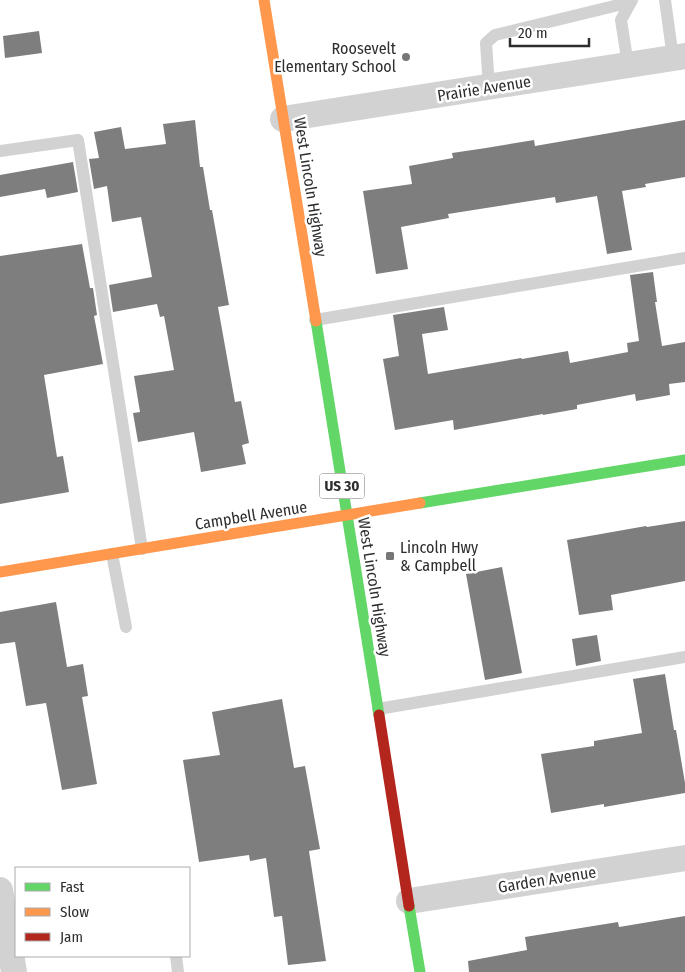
<svg xmlns="http://www.w3.org/2000/svg" width="685" height="972" viewBox="0 0 685 972" font-family="'Fira Sans Condensed',sans-serif">
	<rect width="100%" height="100%" fill="#fff"/>
	<path fill="#7e7e7e" d="M 39,31 L 42,53 L 5,58 L 3,36 Z
		M 195,120 L 200,167 L 203,167 L 210,210 L 212,210 L 229,305 L 218,307 L 235,402 L 241,401 L 249,443 L 242,445 L 246,464 L 201,472 L 194,432 L 138,442 L 133,413 L 140,412 L 134,376 L 174,370 L 164,316 L 160,317 L 157,304 L 113,312 L 109,285 L 152,277 L 141,217 L 112,222 L 107,186 L 94,189 L 89,159 L 99,158 L 94,132 L 121,127 L 125,149 L 166,144 L 163,124 Z
		M 685,120 L 685,177 L 645,184 L 646,187 L 622,191 L 632,250 L 607,254 L 597,196 L 556,203 L 555,197 L 448,214 L 449,218 L 401,227 L 408,269 L 376,274 L 363,191 L 412,184 L 409,166 L 453,158 L 452,153 L 486,148 L 534,140 L 535,146 Z
		M 73,162 L 78,192 L 47,198 L 45,189 L 0,197 L 0,175 Z
		M 82,244 L 90,288 L 93,288 L 97,315 L 94,316 L 103,364 L 44,375 L 57,457 L 63,456 L 69,492 L 0,504 L 0,256 Z
		M 653,272 L 657,302 L 655,302 L 662,346 L 685,342 L 685,382 L 669,384 L 670,395 L 636,401 L 635,394 L 577,405 L 577,409 L 543,415 L 543,414 L 454,430 L 453,420 L 395,430 L 383,359 L 399,356 L 393,315 L 444,307 L 448,330 L 422,334 L 428,374 L 521,358 L 522,359 L 568,351 L 570,363 L 628,352 L 627,343 L 639,341 L 630,275 Z
		M 685,521 L 685,581 L 611,595 L 613,610 L 579,615 L 567,540 L 646,526 L 647,527 Z
		M 502,567 L 522,673 L 485,680 L 466,574 Z
		M 56,602 L 67,667 L 83,664 L 88,696 L 82,697 L 97,784 L 62,790 L 46,703 L 26,706 L 15,642 L 0,644 L 0,612 Z
		M 597,635 L 601,661 L 576,666 L 572,639 Z
		M 665,674 L 674,730 L 676,730 L 685,783 L 685,793 L 604,807 L 604,804 L 551,813 L 541,754 L 594,746 L 594,741 L 642,733 L 633,679 Z
		M 282,699 L 294,768 L 305,766 L 320,849 L 309,851 L 326,961 L 288,965 L 282,916 L 274,917 L 266,858 L 250,861 L 249,855 L 199,862 L 183,760 L 220,755 L 212,712 Z
		M 685,916 L 685,972 L 469,972 L 468,961 L 527,950 L 525,937 L 618,922 L 619,927 Z"/>
	<g fill="none" stroke-linecap="round" stroke-linejoin="round">
		<path stroke="#d2d2d2" stroke-width="12" d="M 665,0 L 673,58
			M 628,65 L 621,20 L 632,0
			M 489,87 L 486,43 L 495,35 L 631,2
			M 0,151 L 78,140 L 142,549
			M 315,320 L 685,258
			M 112,554 L 126,627
			M 378,709 L 685,657
			M 176,956 L 178,972"/>
		<path stroke="#d2d2d2" stroke-width="26" d="M 283,119 L 685,56
			M 0,890 L 14,972
			M 409,901 L 685,858"/>
		<path stroke="#63d668" stroke-width="11" d="M 316,321 L 379,715
			M 420,503 L 685,460
			M 409,906 L 420,972"/>
		<path stroke="#ff974d" stroke-width="11" d="M 264,0 L 316,321
			M 0,572 L 420,503"/>
		<path stroke="#b3261e" stroke-width="11" d="M 379,715 L 409,906"/>
	</g>
	<g fill="#767676" stroke="#fff" stroke-width="2">
		<circle cx="406" cy="57" r="5"/>
		<rect x="385" y="551" width="10" height="10" rx="2.5"/>
	</g>
	<g text-anchor="middle" stroke-width="5" stroke-linejoin="round" paint-order="stroke">
		<rect fill="#fff" stroke="#6c6c6c" stroke-width="1" x="319.5" y="473.5" width="45" height="25" rx="4"/>
		<g font-size="15" font-weight="bold" fill="#2d2d2d">
			<text x="342" y="491">US 30</text>
		</g>
		<g font-size="16" fill="#2d2d2d" stroke="#fff" text-anchor="end">
			<text x="396" y="54">Roosevelt<tspan x="396" dy="18">Elementary School</tspan></text>
			<text x="400" y="553" text-anchor="start">Lincoln Hwy<tspan x="400" dy="18">&amp; Campbell</tspan></text>
		</g>
		<g font-size="16" fill="#2d2d2d" stroke="#fff">
			<text transform="translate(484 88) rotate(-9)" y="6">Prairie Avenue</text>
			<text transform="translate(311 187) rotate(81)" y="6">West Lincoln Highway</text>
			<text transform="translate(251 515) rotate(-9)" y="6">Campbell Avenue</text>
			<text transform="translate(375 587) rotate(81)" y="6">West Lincoln Highway</text>
			<text transform="translate(547 879) rotate(-9)" y="6">Garden Avenue</text>
		</g>
	</g>
	<rect x="15" y="867" width="175" height="90" fill="#ffffff" stroke="#ababab"/>
	<rect x="25" y="883" width="25" height="8" fill="#63d668" stroke="#ababab"/>
	<text x="60" y="892" font-size="15" fill="#2d2d2d">Fast</text>
	<rect x="25" y="908" width="25" height="8" fill="#ff974d" stroke="#ababab"/>
	<text x="60" y="917" font-size="15" fill="#2d2d2d">Slow</text>
	<rect x="25" y="933" width="25" height="8" fill="#b3261e" stroke="#ababab"/>
	<text x="60" y="942" font-size="15" fill="#2d2d2d">Jam</text>
	<path d="M510 38v8h79v-8" fill="none" stroke="#2d2d2d" stroke-width="2.5"/>
	<text x="518" y="38" font-size="15" fill="#2d2d2d" stroke="#ffffff" stroke-width="4" paint-order="stroke">20 m</text>
</svg>
